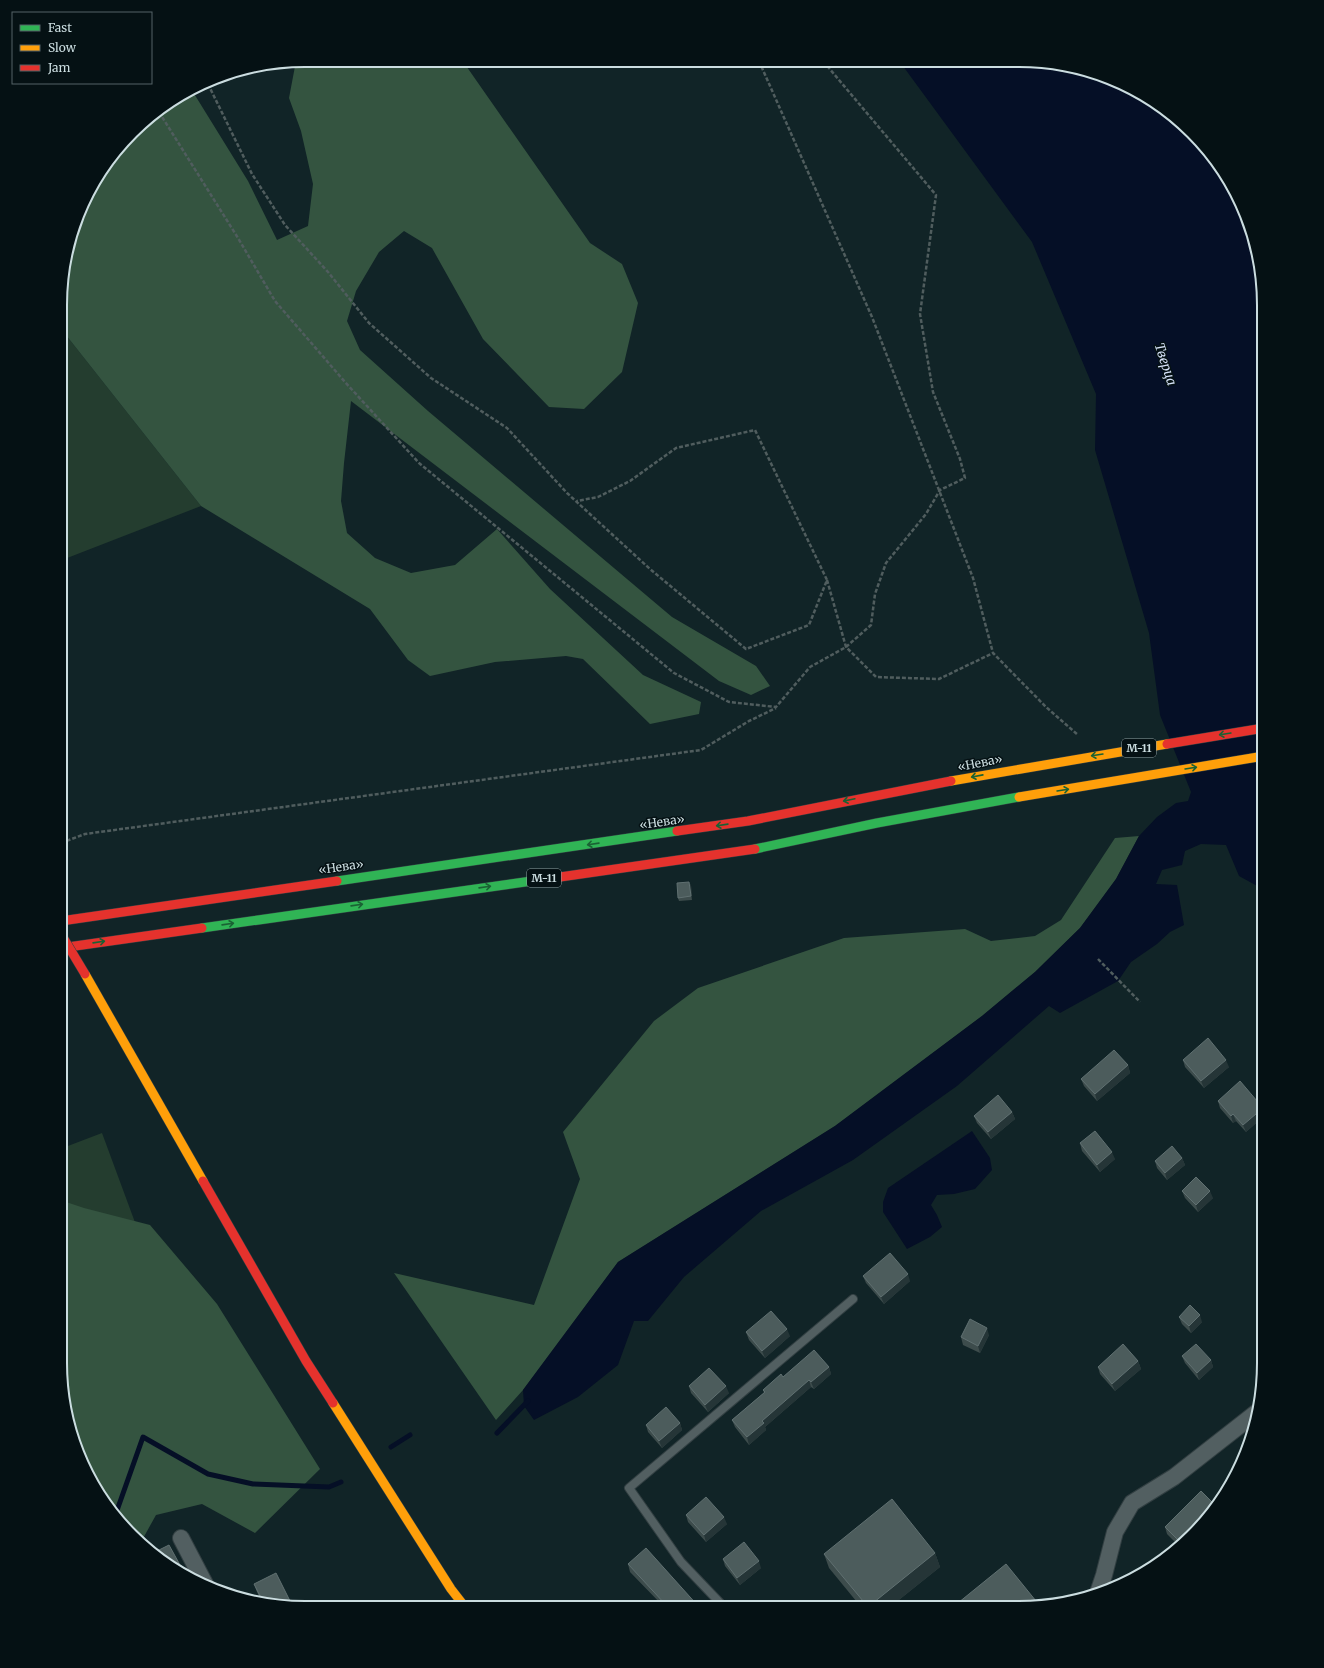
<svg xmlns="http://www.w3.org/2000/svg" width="1324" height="1668" viewBox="0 0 1324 1668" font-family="Merriweather,serif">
	<rect width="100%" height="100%" fill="#112427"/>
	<path fill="#243d2f" d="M 62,330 L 201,506 L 62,560 Z
		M 102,1133 L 177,1336 L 60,1331 L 60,1149 Z"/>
	<path fill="#345440" d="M 305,60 L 462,60 L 590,243 L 622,264 L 638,303 L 622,372 L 584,409 L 549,407 L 483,339 L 432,248 L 404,231 L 379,252 L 356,291 L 347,321 L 360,350 L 428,411 L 672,617 L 756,666 L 770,686 L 751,695 L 719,681 L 351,401 L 344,463 L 341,501 L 347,533 L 375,558 L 411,573 L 455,565 L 497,529 L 550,589 L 643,675 L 701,702 L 699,714 L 650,724 L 583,659 L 566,656 L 495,662 L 430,676 L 408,660 L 370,609 L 201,506 L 62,330 L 62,273 L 93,183 L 144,121 L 193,92 L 248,181 L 277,240 L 308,226 L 313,184 L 301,131 L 289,98 L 296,61 Z
		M 1139,836 L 1116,879 L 1080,928 L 1035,972 L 982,1016 L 835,1126 L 618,1262 L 523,1390 L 496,1420 L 394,1273 L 534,1305 L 580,1179 L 563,1132 L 654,1021 L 698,988 L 844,938 L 965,929 L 991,941 L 1035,936 L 1061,920 L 1115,838 Z
		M 60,1200 L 84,1208 L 150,1225 L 217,1304 L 320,1469 L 255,1533 L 202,1504 L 156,1515 L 141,1542 L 121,1525 L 93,1485 L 68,1427 L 60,1363 Z"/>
	<path fill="#050f26" d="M 900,62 L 1051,62 L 1113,79 L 1155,101 L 1203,143 L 1231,183 L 1256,241 L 1264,305 L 1264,894 L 1259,887 L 1239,876 L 1226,845 L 1201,844 L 1185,851 L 1182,865 L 1162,870 L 1156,884 L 1177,885 L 1184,925 L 1170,932 L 1157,944 L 1131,962 L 1118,981 L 1060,1013 L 1049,1006 L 957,1086 L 853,1160 L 761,1211 L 684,1277 L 648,1321 L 634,1321 L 618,1365 L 578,1397 L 534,1420 L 524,1406 L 523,1390 L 618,1262 L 835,1126 L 982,1016 L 1035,972 L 1080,928 L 1116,879 L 1139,836 L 1157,817 L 1176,803 L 1188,801 L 1191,792 L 1160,715 L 1149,633 L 1095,450 L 1096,394 L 1032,242 Z
		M 972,1131 L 990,1158 L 992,1170 L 975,1189 L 954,1194 L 937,1195 L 931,1205 L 937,1215 L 942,1227 L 930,1237 L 907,1249 L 883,1212 L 883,1202 L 888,1188 Z"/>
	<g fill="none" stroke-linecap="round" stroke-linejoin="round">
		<path stroke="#050f26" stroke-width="5" d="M 497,1433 L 528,1401
			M 391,1447 L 410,1435
			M 115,1516 L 143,1437 L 208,1474 L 253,1484 L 329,1487 L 341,1482"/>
		<defs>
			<path id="lane" d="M 724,1607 L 681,1562 L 629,1488 L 853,1299"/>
			<path id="street" d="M 181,1538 L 205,1584
				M 1098,1593 L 1104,1575 L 1115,1532 L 1132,1503 L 1174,1477 L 1257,1412"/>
			<path id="fast" d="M 755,849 L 877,823 L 1019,797
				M 337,881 L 677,831
				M 202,928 L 560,877"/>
			<path id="slow" d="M 951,781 L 1167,744
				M 1019,797 L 1264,756
				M 85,974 L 203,1181
				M 333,1403 L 451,1589 L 465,1607"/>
			<path id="jam" d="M 1167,744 L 1264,728
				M 677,831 L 748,821 L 951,781
				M 560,877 L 755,849
				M 61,921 L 337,881
				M 61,948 L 202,928
				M 203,1181 L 306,1361 L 333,1403"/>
		</defs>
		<use href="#lane" stroke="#323f42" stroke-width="10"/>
		<use href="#street" stroke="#323f42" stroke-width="18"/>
		<use href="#fast" stroke="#323f42" stroke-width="10"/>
		<use href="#slow" stroke="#323f42" stroke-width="10"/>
		<use href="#jam" stroke="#323f42" stroke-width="10"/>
		<path stroke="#505d5e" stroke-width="2.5" stroke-dasharray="4 2" stroke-linecap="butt" d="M 759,61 L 872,317 L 973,578 L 993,653 L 1046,707 L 1078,735
			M 208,84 L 252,174 L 285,225 L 328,272 L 369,323 L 431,378 L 507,428 L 567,493 L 650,569 L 746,649 L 809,625 L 827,580 L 755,430 L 676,448 L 630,481 L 598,497 L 577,501
			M 159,112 L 238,238 L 275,301 L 345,382 L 419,463 L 674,673 L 729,702 L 776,707 L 810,667 L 846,647 L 871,625 L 875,594 L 886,563 L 926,514 L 940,490 L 965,478 L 960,459 L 933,392 L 920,314 L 936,195 L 823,61
			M 827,580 L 846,647 L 876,677 L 939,679 L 993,653
			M 61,843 L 85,834 L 701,750 L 749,721 L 776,708
			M 1098,959 L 1140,1002"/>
		<use href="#lane" stroke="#525f61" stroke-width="8"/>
		<use href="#street" stroke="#525f61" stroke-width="16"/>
		<use href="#fast" stroke="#30b455" stroke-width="9"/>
		<use href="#slow" stroke="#ff9f0a" stroke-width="9"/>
		<use href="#jam" stroke="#e5322d" stroke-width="9"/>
		<defs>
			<path id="jam-bridge" d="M 61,934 L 85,974"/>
		</defs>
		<use href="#jam-bridge" stroke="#323f42" stroke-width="10" stroke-linecap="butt"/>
		<use href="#jam-bridge" stroke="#e5322d" stroke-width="9"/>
	</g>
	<path fill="#3d4c4c" d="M 691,885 L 692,900 L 679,901 L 678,898 Z
		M 1183,1060 L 1229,1067 L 1204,1088 L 1185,1067 Z
		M 1128,1065 L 1130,1073 L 1097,1101 L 1084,1086 L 1081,1079 Z
		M 1218,1101 L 1264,1109 L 1264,1116 L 1246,1132 L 1236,1121 L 1233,1123 L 1220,1108 Z
		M 1012,1112 L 1015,1119 L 991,1139 L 977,1123 L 974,1116 Z
		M 1080,1143 L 1115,1159 L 1100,1172 L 1082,1151 Z
		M 1182,1158 L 1185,1165 L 1167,1180 L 1157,1168 L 1155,1161 Z
		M 1182,1191 L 1213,1198 L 1198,1212 L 1185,1198 Z
		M 863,1276 L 910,1281 L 884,1304 L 866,1283 Z
		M 1179,1317 L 1202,1322 L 1191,1333 L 1182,1324 Z
		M 746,1332 L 790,1336 L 765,1358 L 749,1340 Z
		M 989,1335 L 980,1353 L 963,1345 L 961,1337 Z
		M 1182,1356 L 1211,1360 L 1213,1367 L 1199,1380 L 1185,1363 Z
		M 1138,1361 L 1141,1369 L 1115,1391 L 1100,1374 L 1098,1367 Z
		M 829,1367 L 831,1374 L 814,1389 L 811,1387 L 765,1427 L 766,1430 L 749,1445 L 735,1427 L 732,1420 L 764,1393 L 763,1390 L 783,1377 Z
		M 689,1386 L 729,1393 L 708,1412 L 691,1393 Z
		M 680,1423 L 682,1430 L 662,1448 L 648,1432 L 646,1425 Z
		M 686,1515 L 727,1524 L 706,1542 L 688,1522 Z
		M 1165,1527 L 1192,1536 L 1179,1546 L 1167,1534 Z
		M 935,1553 L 940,1567 L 890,1607 L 861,1607 L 829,1568 L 824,1554 Z
		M 723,1559 L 761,1568 L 740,1585 L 725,1566 Z
		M 628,1564 L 699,1607 L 663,1606 L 630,1572 Z
		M 180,1565 L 182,1572 L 181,1573 L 169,1567 Z
		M 254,1584 L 292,1605 L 293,1607 L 289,1607 L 262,1602 L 257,1592 Z"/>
	<path fill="#253537" d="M 689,882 L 691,885 L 692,900 L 691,896 Z
		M 1226,1060 L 1229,1067 L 1204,1088 L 1201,1081 Z
		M 1128,1065 L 1130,1073 L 1097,1101 L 1095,1094 Z
		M 1263,1108 L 1264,1109 L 1264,1116 L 1246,1132 L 1243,1125 Z
		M 1012,1112 L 1015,1119 L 991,1139 L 988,1132 Z
		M 1233,1114 L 1236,1121 L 1233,1123 L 1231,1116 Z
		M 1112,1152 L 1115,1159 L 1100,1172 L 1097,1165 Z
		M 1182,1158 L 1185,1165 L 1167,1180 L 1165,1173 Z
		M 1210,1191 L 1213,1198 L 1198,1212 L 1196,1205 Z
		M 908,1274 L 910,1281 L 884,1304 L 881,1297 Z
		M 1200,1315 L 1202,1322 L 1191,1333 L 1189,1326 Z
		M 987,1328 L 989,1335 L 980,1353 L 978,1346 Z
		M 787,1329 L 790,1336 L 765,1358 L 762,1351 Z
		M 1211,1360 L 1213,1367 L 1199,1380 L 1197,1373 Z
		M 1138,1361 L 1141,1369 L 1115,1391 L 1112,1384 Z
		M 829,1367 L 831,1374 L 814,1389 L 811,1382 Z
		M 809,1380 L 811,1387 L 765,1427 L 766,1430 L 749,1445 L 747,1437 L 762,1421 Z
		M 726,1386 L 729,1393 L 708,1412 L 705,1405 Z
		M 680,1423 L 682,1430 L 662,1448 L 659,1441 Z
		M 724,1517 L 727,1524 L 706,1542 L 704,1535 Z
		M 935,1553 L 940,1567 L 890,1607 L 868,1607 Z
		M 759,1561 L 761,1568 L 740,1585 L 737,1578 Z
		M 1036,1601 L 1038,1607 L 1028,1607 Z"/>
	<path fill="#4c5c5c" stroke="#607071" d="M 689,882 L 691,896 L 678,898 L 677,883 Z
		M 1208,1038 L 1226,1060 L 1201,1081 L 1183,1060 Z
		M 1114,1050 L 1128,1065 L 1095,1094 L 1081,1079 Z
		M 1240,1081 L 1263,1108 L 1243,1125 L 1233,1114 L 1231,1116 L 1218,1101 Z
		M 998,1095 L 1012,1112 L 988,1132 L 974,1116 Z
		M 1095,1131 L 1112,1152 L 1097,1165 L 1080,1143 Z
		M 1172,1146 L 1182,1158 L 1165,1173 L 1155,1161 Z
		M 1196,1177 L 1210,1191 L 1196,1205 L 1182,1191 Z
		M 890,1253 L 908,1274 L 881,1297 L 863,1276 Z
		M 1190,1305 L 1200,1315 L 1189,1326 L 1179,1317 Z
		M 771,1311 L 787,1329 L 762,1351 L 746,1332 Z
		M 970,1319 L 987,1328 L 978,1346 L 961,1337 Z
		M 1123,1344 L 1138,1361 L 1112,1384 L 1098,1367 Z
		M 1196,1344 L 1211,1360 L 1197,1373 L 1182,1356 Z
		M 814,1350 L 829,1367 L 811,1382 L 809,1380 L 762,1421 L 764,1423 L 747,1437 L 732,1420 L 765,1392 L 763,1390 L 781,1374 L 783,1377 Z
		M 709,1368 L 726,1386 L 705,1405 L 689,1386 Z
		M 666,1407 L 680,1423 L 659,1441 L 646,1425 Z
		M 1201,1491 L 1216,1506 L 1193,1536 L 1182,1544 L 1165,1527 Z
		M 706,1497 L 724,1517 L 704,1535 L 686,1515 Z
		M 892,1499 L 935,1553 L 868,1607 L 824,1554 Z
		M 744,1542 L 759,1561 L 737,1578 L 723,1559 Z
		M 169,1545 L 180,1565 L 173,1569 L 169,1567 L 153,1553 Z
		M 646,1548 L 699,1607 L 662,1607 L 665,1604 L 628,1564 Z
		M 1006,1564 L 1036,1601 L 1028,1607 L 953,1607 Z
		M 276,1573 L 292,1605 L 288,1607 L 263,1602 L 254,1584 Z"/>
	<defs><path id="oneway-shaft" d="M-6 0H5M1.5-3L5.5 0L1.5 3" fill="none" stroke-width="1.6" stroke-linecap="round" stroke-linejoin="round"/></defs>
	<g stroke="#1a6234">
		<use href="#oneway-shaft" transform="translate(1225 734) rotate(171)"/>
		<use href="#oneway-shaft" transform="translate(1097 755) rotate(171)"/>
		<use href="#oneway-shaft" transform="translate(1191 768) rotate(-9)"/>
		<use href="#oneway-shaft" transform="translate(977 776) rotate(169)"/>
		<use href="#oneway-shaft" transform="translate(1063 790) rotate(-9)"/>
		<use href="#oneway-shaft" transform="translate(849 800) rotate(168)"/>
		<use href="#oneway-shaft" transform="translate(722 825) rotate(172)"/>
		<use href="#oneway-shaft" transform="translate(593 844) rotate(172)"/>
		<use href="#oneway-shaft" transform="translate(485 887) rotate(-8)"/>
		<use href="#oneway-shaft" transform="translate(357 905) rotate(-8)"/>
		<use href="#oneway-shaft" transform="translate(228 924) rotate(-8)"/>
		<use href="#oneway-shaft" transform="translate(99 942) rotate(-8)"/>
	</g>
	<g text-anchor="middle" stroke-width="3" stroke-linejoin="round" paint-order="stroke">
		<g fill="#051114" stroke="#90a0a3" stroke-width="1">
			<rect x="1122" y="739" width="34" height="18" rx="3"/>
			<rect x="527" y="869" width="34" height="18" rx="3"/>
		</g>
		<g font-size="11" font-weight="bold" fill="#cbdde0">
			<text x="1139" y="752">М-11</text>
			<text x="544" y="882">М-11</text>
		</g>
		<g font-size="12" fill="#cbdde0" stroke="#051114">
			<text transform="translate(980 763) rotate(-11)" y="4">«Нева»</text>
			<text transform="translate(662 822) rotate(-8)" y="4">«Нева»</text>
			<text transform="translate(341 867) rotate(-8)" y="4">«Нева»</text>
		</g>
		<g font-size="13" font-style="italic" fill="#d6e2f8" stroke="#051114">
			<text transform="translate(1166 364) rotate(72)" y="5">Тверца</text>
		</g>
	</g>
	<path d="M0 0H1324V1668H0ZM305 67H1019A238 238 0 0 1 1257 305V1363A238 238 0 0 1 1019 1601H305A238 238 0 0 1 67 1363V305A238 238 0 0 1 305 67Z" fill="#051114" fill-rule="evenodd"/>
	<path fill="none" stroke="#cbdde0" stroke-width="2" d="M305 67H1019A238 238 0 0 1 1257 305V1363A238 238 0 0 1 1019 1601H305A238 238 0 0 1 67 1363V305A238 238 0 0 1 305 67Z"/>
	<rect x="12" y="12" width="140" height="72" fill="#051114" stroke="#546366"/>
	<rect x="20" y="25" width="20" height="6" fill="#30b455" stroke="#546366"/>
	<text x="48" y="32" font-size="12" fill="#cbdde0">Fast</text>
	<rect x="20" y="45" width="20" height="6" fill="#ff9f0a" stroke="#546366"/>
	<text x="48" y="52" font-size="12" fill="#cbdde0">Slow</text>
	<rect x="20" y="65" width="20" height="6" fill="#e5322d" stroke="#546366"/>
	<text x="48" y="72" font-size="12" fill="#cbdde0">Jam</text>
</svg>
